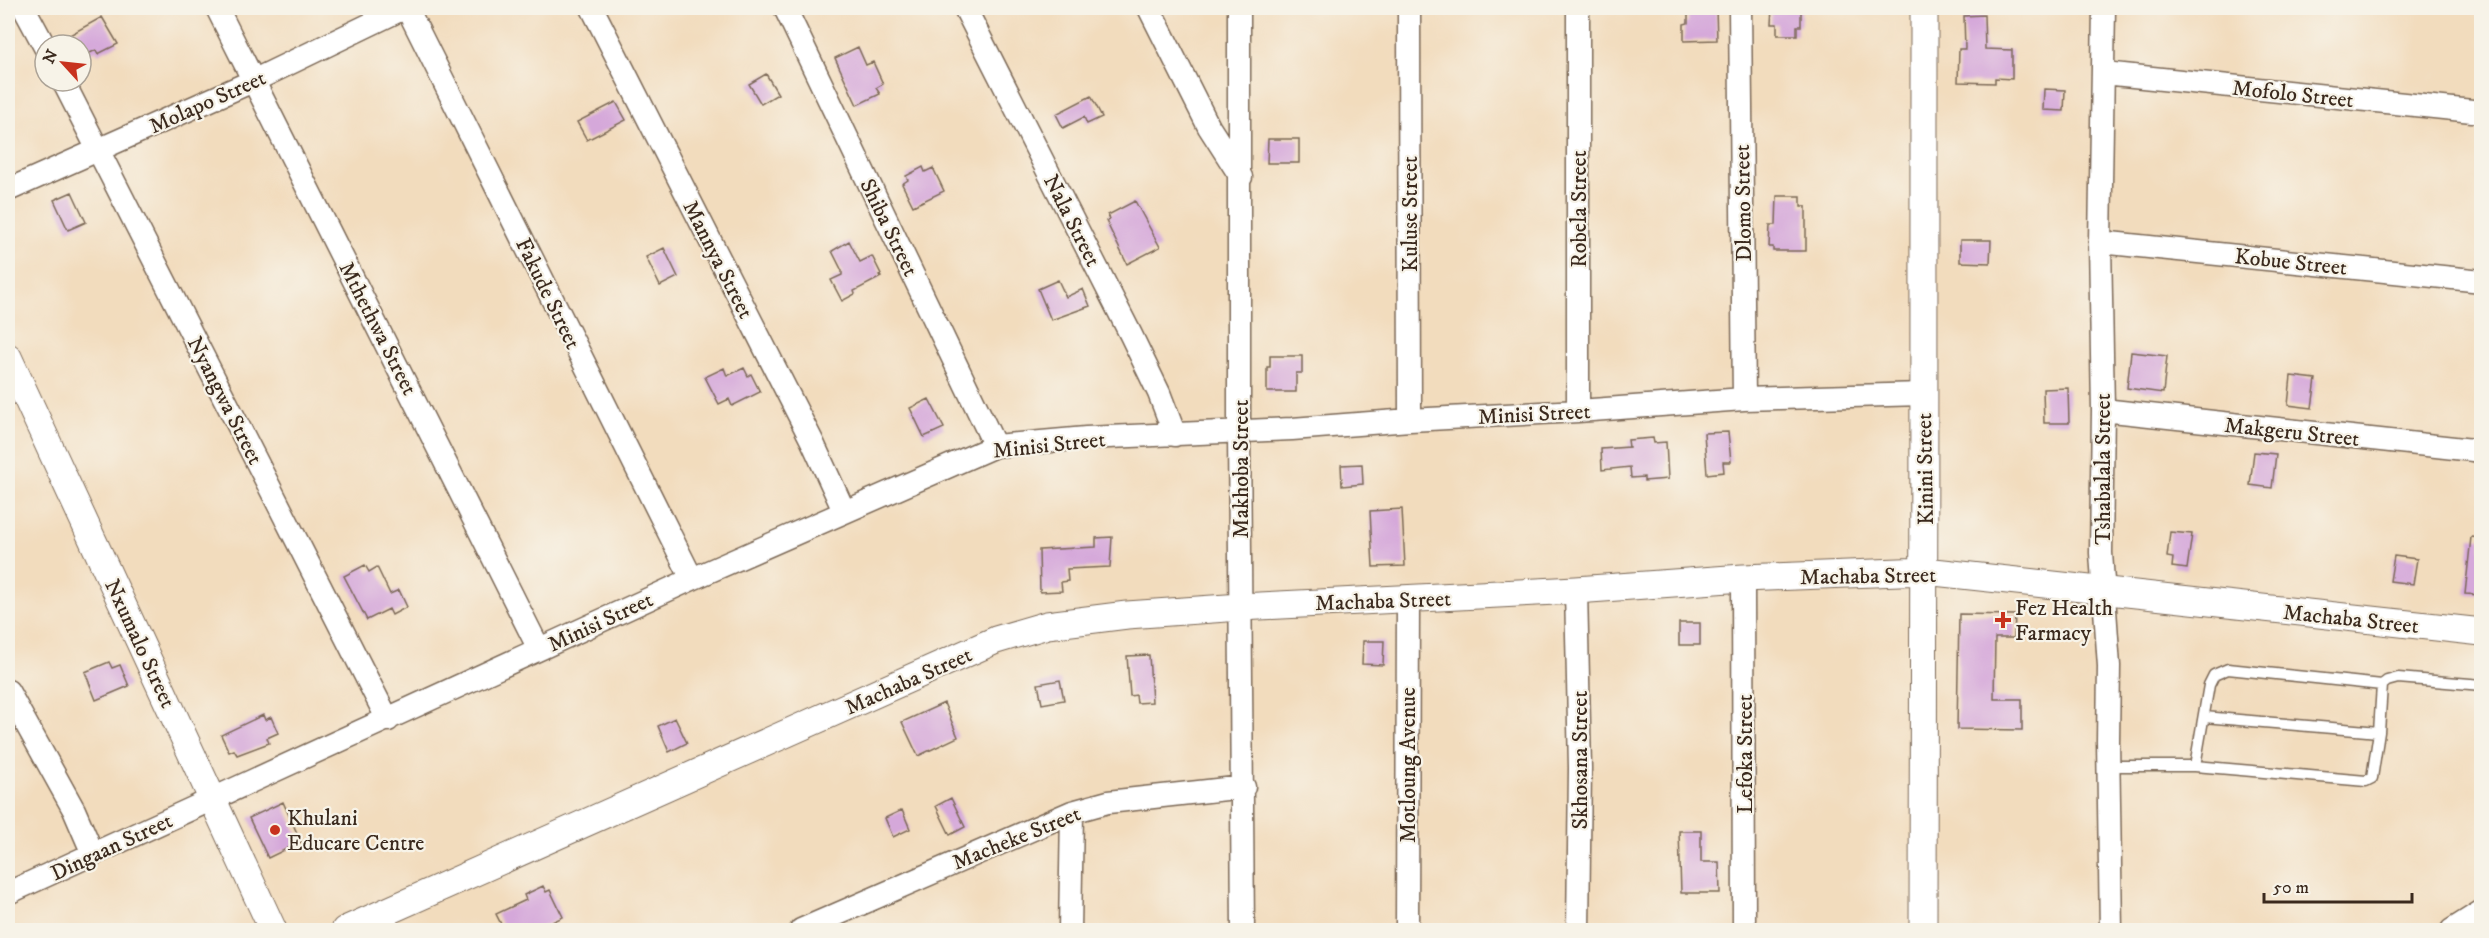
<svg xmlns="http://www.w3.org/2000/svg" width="2489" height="938" viewBox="0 0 2489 938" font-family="'IM FELL DW Pica',serif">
	<rect width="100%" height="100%" fill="#f7f3e8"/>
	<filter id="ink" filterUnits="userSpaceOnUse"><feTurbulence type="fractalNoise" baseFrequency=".0167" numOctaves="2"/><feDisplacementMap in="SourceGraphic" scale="12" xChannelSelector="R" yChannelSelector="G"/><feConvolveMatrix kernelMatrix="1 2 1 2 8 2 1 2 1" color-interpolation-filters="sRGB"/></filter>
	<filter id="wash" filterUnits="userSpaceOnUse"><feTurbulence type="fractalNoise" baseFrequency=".008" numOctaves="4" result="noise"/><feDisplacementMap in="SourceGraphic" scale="24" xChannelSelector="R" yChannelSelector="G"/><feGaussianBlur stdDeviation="1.35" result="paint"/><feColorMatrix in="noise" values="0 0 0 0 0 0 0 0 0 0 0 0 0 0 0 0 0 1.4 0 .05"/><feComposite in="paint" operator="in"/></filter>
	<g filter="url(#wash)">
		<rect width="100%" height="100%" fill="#f2dcbd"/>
		<g id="blocks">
			<path fill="#d5a8da" d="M 1688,8 L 1716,8 L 1717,40 L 1684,41 L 1684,24 L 1688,23 Z
				M 1772,8 L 1801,8 L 1801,26 L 1797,26 L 1797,35 L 1777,35 L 1777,24 L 1771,24 Z
				M 1984,15 L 1985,49 L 2012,50 L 2012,79 L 1995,78 L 1995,83 L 1958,82 L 1959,49 L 1965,49 L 1964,16 Z
				M 102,17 L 118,44 L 98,54 L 96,50 L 86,55 L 81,45 L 58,45 L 57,42 Z
				M 858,47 L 866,65 L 873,62 L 883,84 L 876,88 L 880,94 L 857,105 L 835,58 Z
				M 766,74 L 778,94 L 761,104 L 749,84 Z
				M 2044,89 L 2065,90 L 2064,111 L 2043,110 Z
				M 1091,96 L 1102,117 L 1087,124 L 1084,117 L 1063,128 L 1056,114 Z
				M 616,102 L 626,120 L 587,140 L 577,122 Z
				M 1268,139 L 1299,139 L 1299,163 L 1267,163 Z
				M 923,167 L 925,172 L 933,168 L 944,191 L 913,206 L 902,184 L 908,180 L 906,176 Z
				M 72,192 L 86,222 L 68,230 L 54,200 Z
				M 1777,196 L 1801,196 L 1801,206 L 1806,206 L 1806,251 L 1773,251 L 1773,247 L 1769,247 L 1770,225 L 1776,225 Z
				M 1135,201 L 1160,247 L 1127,264 L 1106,221 L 1110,219 L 1108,215 Z
				M 1960,240 L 1991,240 L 1990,263 L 1960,262 Z
				M 849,241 L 860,262 L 872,256 L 881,274 L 879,275 L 881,277 L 854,291 L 855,294 L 842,301 L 831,280 L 842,275 L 842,271 L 832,251 Z
				M 664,248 L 678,277 L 660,286 L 646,257 Z
				M 1058,280 L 1066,297 L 1083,289 L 1090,306 L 1051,320 L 1038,289 Z
				M 2131,352 L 2167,356 L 2163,393 L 2127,388 Z
				M 1270,356 L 1302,356 L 1302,373 L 1296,373 L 1296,392 L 1267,392 L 1267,367 L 1270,367 Z
				M 724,368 L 727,376 L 744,368 L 748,376 L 751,374 L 760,392 L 732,406 L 729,399 L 719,404 L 705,377 Z
				M 2291,376 L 2316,379 L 2312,408 L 2288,405 Z
				M 2068,388 L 2069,423 L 2044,423 L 2043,389 Z
				M 929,399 L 944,428 L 924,437 L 910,408 Z
				M 1728,432 L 1731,462 L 1723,462 L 1724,472 L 1707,474 L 1704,433 Z
				M 1653,438 L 1654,443 L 1666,442 L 1668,479 L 1644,481 L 1644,477 L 1631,478 L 1630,467 L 1602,470 L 1601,449 L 1629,447 L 1628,440 Z
				M 2254,452 L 2276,454 L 2272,488 L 2250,485 Z
				M 1362,464 L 1363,484 L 1342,486 L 1341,465 Z
				M 1402,509 L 1405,566 L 1373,567 L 1370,511 Z
				M 2170,532 L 2192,534 L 2187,569 L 2172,567 L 2173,558 L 2167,557 Z
				M 1112,537 L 1110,567 L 1067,569 L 1068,581 L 1061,582 L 1062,591 L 1040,592 L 1039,550 L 1096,547 L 1096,538 Z
				M 2471,537 L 2481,538 L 2481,595 L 2465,594 Z
				M 2394,556 L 2417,559 L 2413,584 L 2390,581 Z
				M 365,565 L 369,572 L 377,567 L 390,594 L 399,590 L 407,607 L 392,615 L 389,609 L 367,620 L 344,576 Z
				M 1959,614 L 2015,615 L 2014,638 L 1995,638 L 1994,699 L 2022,699 L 2022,730 L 1957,729 Z
				M 1679,623 L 1700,623 L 1700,645 L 1679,645 Z
				M 1363,641 L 1384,641 L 1383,665 L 1362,664 Z
				M 1149,655 L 1152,702 L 1137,703 L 1136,695 L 1130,696 L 1127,656 Z
				M 109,662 L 112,668 L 120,665 L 129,686 L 96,700 L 85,672 Z
				M 1060,680 L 1064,700 L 1042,704 L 1038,684 Z
				M 944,703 L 958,737 L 918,756 L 902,722 Z
				M 263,715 L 265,720 L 271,717 L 278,733 L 267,738 L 269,743 L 237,755 L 234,750 L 229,752 L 221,735 Z
				M 675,718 L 687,743 L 669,752 L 658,726 Z
				M 951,798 L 965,827 L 950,835 L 936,806 Z
				M 283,802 L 301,842 L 268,858 L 249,818 Z
				M 902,810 L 910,829 L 893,837 L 885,818 Z
				M 1679,831 L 1701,831 L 1701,862 L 1719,862 L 1720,893 L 1681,893 Z
				M 543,886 L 546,892 L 550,890 L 563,917 L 535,930 L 504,930 L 496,914 L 526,900 L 524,895 Z"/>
		</g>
	</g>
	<g filter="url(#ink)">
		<use href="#blocks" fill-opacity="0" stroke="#7b6856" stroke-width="1.5"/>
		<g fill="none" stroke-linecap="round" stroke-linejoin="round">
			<defs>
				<path id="service" d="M 2204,717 L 2379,732
					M 2108,766 L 2195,766 L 2366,781 L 2372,778 L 2379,732 L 2382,685 L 2387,681 L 2398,678 L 2482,685
					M 2195,766 L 2209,685 L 2214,675 L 2228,669 L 2382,685"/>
				<path id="minor" d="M 24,8 L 45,47
					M 217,8 L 539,649
					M 407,8 L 692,579
					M 592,8 L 812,441 L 844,511
					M 785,8 L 995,446
					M 965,8 L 1131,335 L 1159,393 L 1175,435
					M 1149,8 L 1209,127 L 1241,177
					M 1239,8 L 1239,432 L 1243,930
					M 1409,8 L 1410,420
					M 1578,8 L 1578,411
					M 1740,8 L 1744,399
					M 2104,8 L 2100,242 L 2103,410 L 2101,553 L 2109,666 L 2108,741 L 2111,930
					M 2104,73 L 2482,112
					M 63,81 L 388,720
					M 8,190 L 255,80 L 404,8
					M 2100,242 L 2482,281
					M 2103,410 L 2482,451
					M 1743,578 L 1744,930
					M 1576,590 L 1580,768 L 1578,930
					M 8,691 L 74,810 L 93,854
					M 8,893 L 692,579 L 995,446 L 1086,438 L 1292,429 L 1410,420 L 1578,411 L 1744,399 L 1923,394
					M 801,930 L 1072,812 L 1108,802 L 1244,787
					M 1070,930 L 1072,812
					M 1407,930 L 1408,600
					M 2452,930 L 2482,911"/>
				<path id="tertiary" d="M 8,357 L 273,930
					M 345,930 L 996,640 L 1047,625 L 1127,615 L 1241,607 L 1576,590 L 1743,578 L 1925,571 L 2482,632
					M 1923,930 C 1925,623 1923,315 1924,8"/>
			</defs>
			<use href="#service" stroke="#7b6856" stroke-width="13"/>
			<use href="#minor" stroke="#7b6856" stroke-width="25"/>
			<use href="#tertiary" stroke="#7b6856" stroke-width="29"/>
			<use href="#service" stroke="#fff" stroke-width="10"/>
			<use href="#minor" stroke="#fff" stroke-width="22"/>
			<use href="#tertiary" stroke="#fff" stroke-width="27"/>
		</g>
	</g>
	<g fill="#c8321e" stroke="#f7f3e8" stroke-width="2">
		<path d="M2000 611h6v6h6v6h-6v6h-6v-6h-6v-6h6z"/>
		<circle cx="275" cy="830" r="6"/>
	</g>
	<g text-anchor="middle" stroke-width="4.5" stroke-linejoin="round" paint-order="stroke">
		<g font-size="22" fill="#3b2a1e" stroke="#f7f3e8">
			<text transform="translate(2293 93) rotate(6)" y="8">Mofolo Street</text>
			<text transform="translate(207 101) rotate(-24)" y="8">Molapo Street</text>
			<text transform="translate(1742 203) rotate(-91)" y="8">Dlomo Street</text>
			<text transform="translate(1578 209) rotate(-90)" y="8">Robela Street</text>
			<text transform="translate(1409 214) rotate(-90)" y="8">Kuluse Street</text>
			<text transform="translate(1073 220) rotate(63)" y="8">Nala Street</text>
			<text transform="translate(890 227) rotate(64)" y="8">Shiba Street</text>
			<text transform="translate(719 259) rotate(63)" y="8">Mannya Street</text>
			<text transform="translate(2291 261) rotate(6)" y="8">Kobue Street</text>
			<text transform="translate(549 293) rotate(64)" y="8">Fakude Street</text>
			<text transform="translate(379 328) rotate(63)" y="8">Mthethwa Street</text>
			<text transform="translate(226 400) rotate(63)" y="8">Nyangwa Street</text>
			<text transform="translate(1534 413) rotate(-3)" y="8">Minisi Street</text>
			<text transform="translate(2292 431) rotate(6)" y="8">Makgeru Street</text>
			<text transform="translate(1049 444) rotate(-6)" y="8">Minisi Street</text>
			<text transform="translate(1240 469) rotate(-90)" y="8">Makhoba Street</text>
			<text transform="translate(1924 469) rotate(-91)" y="8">Kinini Street</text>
			<text transform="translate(2102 469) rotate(-90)" y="8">Tshabalala Street</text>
			<text transform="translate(1868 575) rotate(-1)" y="8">Machaba Street</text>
			<text transform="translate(1383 600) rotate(-2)" y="8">Machaba Street</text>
			<text transform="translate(2351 618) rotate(6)" y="8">Machaba Street</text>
			<text transform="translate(600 621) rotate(-25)" y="8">Minisi Street</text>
			<text transform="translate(141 643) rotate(65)" y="8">Nxumalo Street</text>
			<text transform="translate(908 680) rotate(-24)" y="8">Machaba Street</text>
			<text transform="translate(1744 754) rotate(-90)" y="8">Lefoka Street</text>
			<text transform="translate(1579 760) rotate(-90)" y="8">Skhosana Street</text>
			<text transform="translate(1407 765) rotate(-90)" y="8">Motloung Avenue</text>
			<text transform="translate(1016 837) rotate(-22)" y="8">Macheke Street</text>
			<text transform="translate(111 846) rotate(-25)" y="8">Dingaan Street</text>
		</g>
		<g font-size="22" fill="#3b2a1e" stroke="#f7f3e8" text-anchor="start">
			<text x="2015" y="615">Fez Health<tspan x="2015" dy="25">Farmacy</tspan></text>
			<text x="287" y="825">Khulani<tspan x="287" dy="25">Educare Centre</tspan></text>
		</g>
	</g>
	<rect width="2489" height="938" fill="none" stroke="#f7f3e8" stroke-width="30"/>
	<g transform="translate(63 63) rotate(297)"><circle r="28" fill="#f7f3e8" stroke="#aca397" stroke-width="1.5"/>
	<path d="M0-4.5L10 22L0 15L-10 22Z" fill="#c8321e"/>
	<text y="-9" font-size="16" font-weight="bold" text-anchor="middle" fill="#3b2a1e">N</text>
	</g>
	<path d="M2264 893v9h148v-9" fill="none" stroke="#3b2a1e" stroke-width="3"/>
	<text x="2273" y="893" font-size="18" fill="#3b2a1e" stroke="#f7f3e8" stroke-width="4.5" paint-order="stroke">50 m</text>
</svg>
